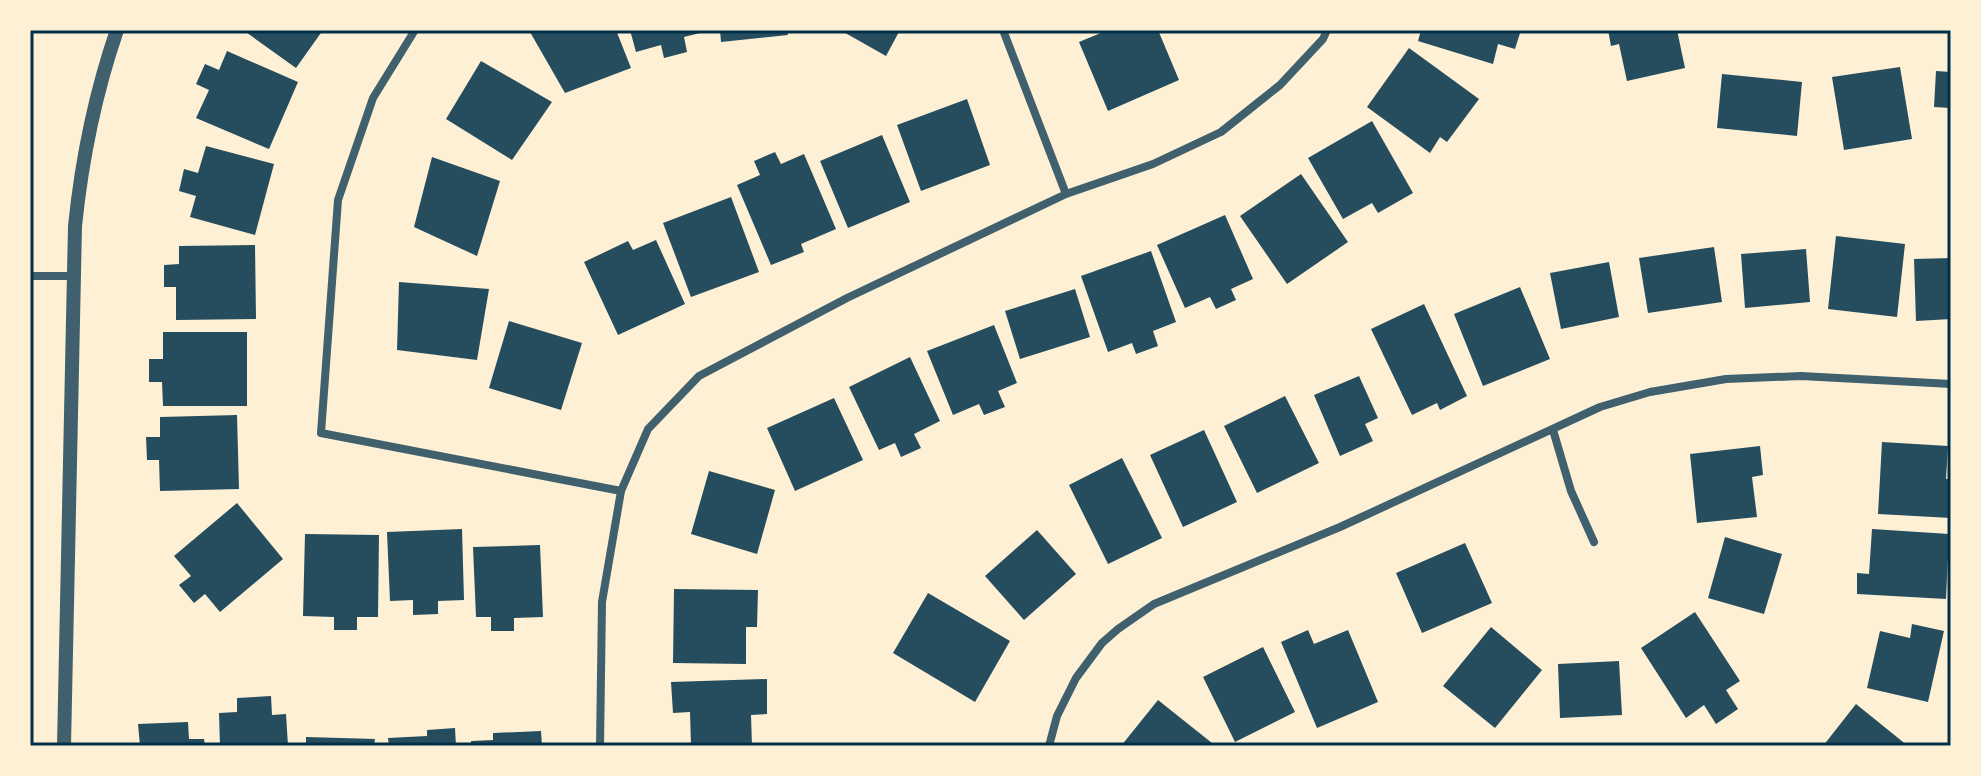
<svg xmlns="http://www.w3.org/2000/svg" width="1981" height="776" viewBox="0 0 1981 776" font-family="Barlow,sans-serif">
	<rect width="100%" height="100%" fill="#fdf0d5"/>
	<path fill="#264d5e" d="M 243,30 L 323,30 L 296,68 Z
		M 534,30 L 616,30 L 631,68 L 565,93 L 530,32 Z
		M 630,30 L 708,30 L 708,31 L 684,37 L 687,52 L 664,58 L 661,45 L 636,52 Z
		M 720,30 L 787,30 L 788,35 L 721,42 Z
		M 840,30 L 900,30 L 886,56 Z
		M 1108,30 L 1158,30 L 1179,80 L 1108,111 L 1079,42 Z
		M 1421,30 L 1521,30 L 1515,49 L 1498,44 L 1493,64 L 1418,41 Z
		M 1608,30 L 1677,30 L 1685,68 L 1627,81 L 1619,44 L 1611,46 Z
		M 1409,48 L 1479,99 L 1447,142 L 1440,137 L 1430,153 L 1367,107 Z
		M 227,51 L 298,82 L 269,149 L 196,118 L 209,90 L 196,84 L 205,64 L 219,70 Z
		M 481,61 L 552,102 L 512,160 L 446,119 Z
		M 1900,67 L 1912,139 L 1844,150 L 1832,77 Z
		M 1936,71 L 1951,72 L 1951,108 L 1934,107 Z
		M 1722,74 L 1802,82 L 1797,136 L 1717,128 Z
		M 967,99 L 990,165 L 921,191 L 897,125 Z
		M 1372,121 L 1413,193 L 1378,213 L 1372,203 L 1343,219 L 1308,158 Z
		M 882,135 L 910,202 L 848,228 L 820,161 Z
		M 206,146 L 274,164 L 255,235 L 190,217 L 196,196 L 179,191 L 184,169 L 198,173 Z
		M 775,152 L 781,164 L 804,154 L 836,229 L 801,244 L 804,252 L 771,265 L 737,185 L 760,175 L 754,161 Z
		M 432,157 L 500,181 L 477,256 L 414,227 Z
		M 1301,174 L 1348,242 L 1287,284 L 1240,216 Z
		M 731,197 L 759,272 L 691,297 L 663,223 Z
		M 1225,215 L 1253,279 L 1231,289 L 1236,300 L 1216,309 L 1210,297 L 1185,308 L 1157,245 Z
		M 1836,236 L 1905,244 L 1897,317 L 1828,309 Z
		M 656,240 L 685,304 L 618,335 L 584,262 L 628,241 L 633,250 Z
		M 255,245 L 256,319 L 176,320 L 176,287 L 164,287 L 164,265 L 179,264 L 179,246 Z
		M 1714,247 L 1722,302 L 1648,313 L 1639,258 Z
		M 1806,249 L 1810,302 L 1745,308 L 1741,254 Z
		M 1151,251 L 1176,322 L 1153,331 L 1158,346 L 1136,354 L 1132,343 L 1108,352 L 1081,276 Z
		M 1951,258 L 1951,319 L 1916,321 L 1914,259 Z
		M 1609,262 L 1619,317 L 1561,329 L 1550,273 Z
		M 399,282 L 489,289 L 477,360 L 397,350 Z
		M 1520,287 L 1550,359 L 1483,386 L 1454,314 Z
		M 1075,289 L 1090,337 L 1020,359 L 1005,311 Z
		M 1424,304 L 1467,396 L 1440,410 L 1437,403 L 1412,415 L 1371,329 Z
		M 509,321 L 582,343 L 561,410 L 489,388 Z
		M 994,325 L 1017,383 L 998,391 L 1005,407 L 984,415 L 979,404 L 953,415 L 927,351 Z
		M 163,332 L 247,332 L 247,406 L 163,406 L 162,382 L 149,382 L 149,359 L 163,359 Z
		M 910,357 L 940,421 L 914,434 L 921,448 L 901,457 L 895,443 L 879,450 L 849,387 Z
		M 1359,376 L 1378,418 L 1365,424 L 1373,441 L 1340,456 L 1314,395 Z
		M 1285,396 L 1319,463 L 1257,493 L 1224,426 Z
		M 834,398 L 863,460 L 795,491 L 767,428 Z
		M 237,415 L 239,489 L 160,491 L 159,460 L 147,460 L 146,437 L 160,437 L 160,417 Z
		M 1204,430 L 1237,502 L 1183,527 L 1150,455 Z
		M 1882,442 L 1948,446 L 1946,479 L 1951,479 L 1951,518 L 1878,514 Z
		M 1760,446 L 1763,475 L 1752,477 L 1757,517 L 1697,523 L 1690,454 Z
		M 1122,458 L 1162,538 L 1108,564 L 1069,485 Z
		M 709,471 L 775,490 L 757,554 L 691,534 Z
		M 237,503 L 283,559 L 220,612 L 205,594 L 194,603 L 179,585 L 191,576 L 174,556 Z
		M 462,529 L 464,600 L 438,601 L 438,614 L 413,615 L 413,600 L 390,601 L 387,532 Z
		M 1872,529 L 1949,534 L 1946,599 L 1857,594 L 1857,573 L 1869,574 Z
		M 1037,530 L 1076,574 L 1024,620 L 985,576 Z
		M 305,534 L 379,535 L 378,617 L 357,617 L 357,630 L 334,630 L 334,617 L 303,616 Z
		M 1725,537 L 1782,554 L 1764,614 L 1708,598 Z
		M 1465,543 L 1492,603 L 1422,633 L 1396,573 Z
		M 540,545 L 543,617 L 514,618 L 514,631 L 491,631 L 491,617 L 476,617 L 473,547 Z
		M 674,589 L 758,590 L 757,627 L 746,627 L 746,664 L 673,663 Z
		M 928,593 L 1010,641 L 975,702 L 893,653 Z
		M 1695,612 L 1740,681 L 1726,690 L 1738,709 L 1716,724 L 1704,705 L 1686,718 L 1641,648 Z
		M 1912,624 L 1944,631 L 1928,702 L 1867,688 L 1880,631 L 1910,638 Z
		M 1491,627 L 1542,670 L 1495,728 L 1443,686 Z
		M 1308,630 L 1314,644 L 1348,630 L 1378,702 L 1317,728 L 1281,642 Z
		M 1263,647 L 1295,712 L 1235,742 L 1203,677 Z
		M 1619,661 L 1622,715 L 1560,718 L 1558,664 Z
		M 767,679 L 767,714 L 751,715 L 752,746 L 691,746 L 690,712 L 673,713 L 671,682 Z
		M 271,696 L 272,715 L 286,714 L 288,746 L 220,746 L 219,713 L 237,712 L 237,698 Z
		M 1158,700 L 1212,743 L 1210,746 L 1121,746 Z
		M 1856,704 L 1908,746 L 1823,746 Z
		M 188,722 L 189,739 L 204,739 L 205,746 L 140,746 L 138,724 Z
		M 455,728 L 456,746 L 389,746 L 388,738 L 427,736 L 427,730 Z
		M 541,731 L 542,746 L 471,746 L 471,741 L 493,740 L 493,733 Z
		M 306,737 L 375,739 L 374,746 L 306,746 Z"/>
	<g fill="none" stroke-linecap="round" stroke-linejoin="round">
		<path stroke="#3f606c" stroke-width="8" d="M 415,30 L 373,98 L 338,200 L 321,433 L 621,491
			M 1003,30 L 1066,194
			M 30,276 L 72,276
			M 1553,430 L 1571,491 L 1594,542
			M 600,746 L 602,602 L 621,491 L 648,429 L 699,376 L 847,298 L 1066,194 L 1153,164 L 1221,132 L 1280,85 L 1323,39 L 1327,30
			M 1049,746 L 1057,716 L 1076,678 L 1102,643 L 1118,629 L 1154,604 L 1340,527 L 1600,407 L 1650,392 L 1726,379 L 1801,376 L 1951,384"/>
		<path stroke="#3f606c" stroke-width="14" d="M 64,746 L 75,226 C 82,158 95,94 117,30"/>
	</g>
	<rect width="1981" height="776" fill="none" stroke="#fdf0d5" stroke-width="64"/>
	<rect x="32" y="32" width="1917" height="712" fill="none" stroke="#003049" stroke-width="3"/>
</svg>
